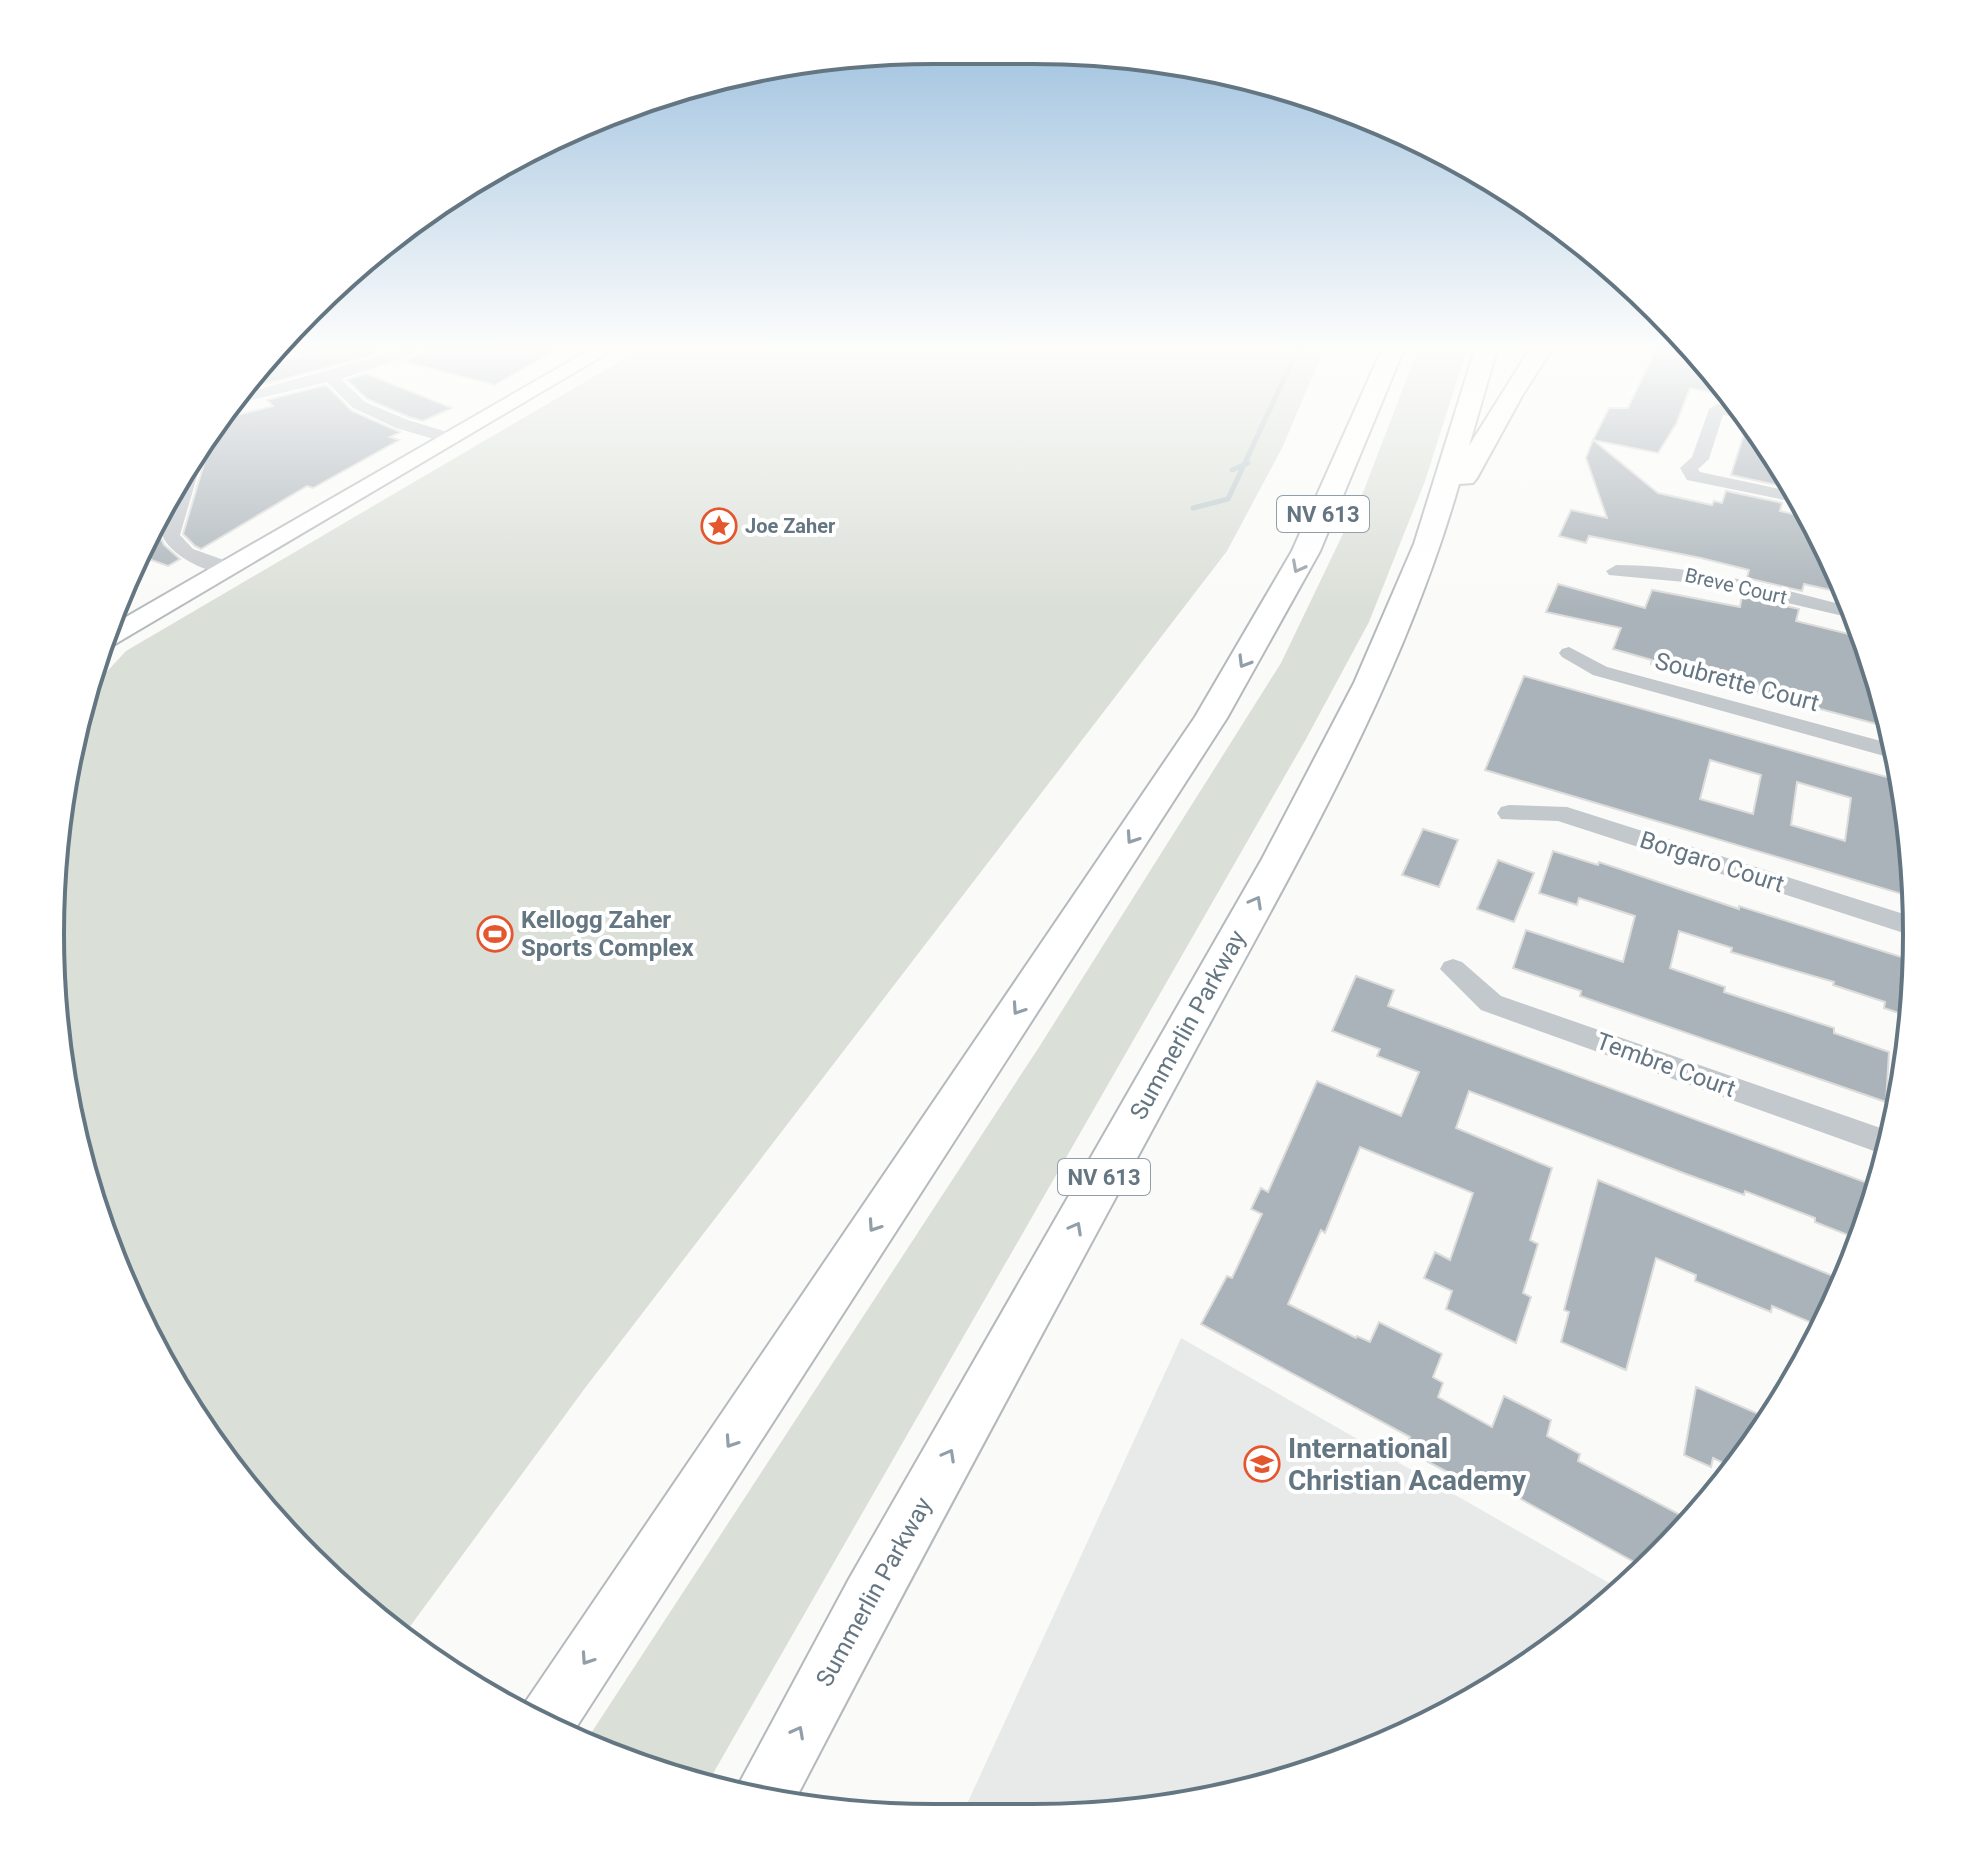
<svg xmlns="http://www.w3.org/2000/svg" width="1967" height="1868" viewBox="0 0 1967 1868" font-family="Roboto,sans-serif">
	<rect width="100%" height="100%" fill="#fafaf8"/>
	<path fill="#e8e9e9" d="M 1181,1338 L 1623,1591 L 1475,1700 L 1317,1771 L 1148,1810 L 961,1817 Z"/>
	<path fill="#dadfd7" d="M 641,349 L 1324,349 L 1283,446 L 1227,551 L 585,1388 L 403,1636 L 309,1559 L 169,1376 L 97,1219 L 58,1049 L 58,819 L 89,686 L 100,679 L 126,651 Z
		M 1418,349 L 1467,349 L 1425,481 L 1369,622 L 1306,739 L 707,1784 L 584,1744 L 1041,1044 L 1281,663 L 1364,490 Z"/>
	<g fill="none" stroke-linecap="round" stroke-linejoin="round">
		<path stroke="#bbc7cb" stroke-width="5" d="M 1232,470 L 1248,463
			M 1193,508 L 1228,499 L 1298,349"/>
	</g>
	<path fill="#aab3b9" stroke="#dcdcda" stroke-width="2" fill-rule="evenodd" d="M 293,349 L 375,349 L 373,355 L 258,386 L 256,370 L 285,361 L 282,359 L 302,356 Z
		M 432,349 L 557,349 L 495,385 L 403,361 Z
		M 1656,349 L 1682,349 L 1710,369 L 1730,397 L 1690,388 L 1676,424 L 1658,453 L 1593,440 L 1609,408 L 1628,408 Z
		M 367,373 L 367,374 L 452,408 L 423,421 L 409,417 L 367,399 L 347,380 Z
		M 326,385 L 352,411 L 400,432 L 390,437 L 399,440 L 313,488 L 307,486 L 201,549 L 195,546 L 183,534 L 206,457 L 199,450 L 221,419 L 273,406 L 267,400 Z
		M 1748,421 L 1788,478 L 1786,487 L 1731,475 Z
		M 1593,440 L 1658,493 L 1712,505 L 1714,501 L 1722,503 L 1726,491 L 1782,503 L 1780,511 L 1810,518 L 1844,593 L 1804,584 L 1802,591 L 1747,578 L 1749,570 L 1701,558 L 1589,536 L 1586,543 L 1559,536 L 1571,510 L 1607,518 L 1586,458 Z
		M 174,485 L 159,534 L 164,545 L 180,559 L 168,566 L 143,557 L 143,548 Z
		M 1558,584 L 1645,608 L 1652,590 L 1740,607 L 1742,596 L 1799,609 L 1796,621 L 1865,638 L 1888,727 L 1651,664 L 1652,660 L 1613,649 L 1621,628 L 1546,612 Z
		M 1524,676 L 1901,781 L 1909,819 L 1912,897 L 1485,770 ZM 1710,760 L 1761,775 L 1753,814 L 1700,799 ZM 1797,782 L 1851,798 L 1845,841 L 1791,825 Z
		M 1423,829 L 1458,840 L 1439,887 L 1402,875 Z
		M 1553,851 L 1598,865 L 1599,862 L 1739,909 L 1739,906 L 1914,961 L 1915,992 L 1911,1017 L 1884,1008 L 1885,1002 L 1833,985 L 1834,982 L 1731,952 L 1732,948 L 1679,931 L 1670,968 L 1725,987 L 1724,992 L 1834,1028 L 1834,1033 L 1889,1052 L 1886,1102 L 1580,996 L 1581,991 L 1513,968 L 1526,930 L 1623,962 L 1635,916 L 1579,898 L 1577,905 L 1539,893 Z
		M 1498,860 L 1534,873 L 1514,922 L 1477,909 Z
		M 1356,976 L 1394,990 L 1388,1006 L 1870,1184 L 1867,1216 L 1858,1239 L 1815,1222 L 1815,1218 L 1745,1191 L 1744,1195 L 1686,1174 L 1469,1091 L 1456,1128 L 1552,1168 L 1530,1240 L 1538,1244 L 1523,1293 L 1531,1297 L 1516,1343 L 1446,1309 L 1452,1291 L 1424,1278 L 1435,1252 L 1450,1260 L 1473,1193 L 1360,1147 L 1325,1233 L 1321,1230 L 1288,1304 L 1356,1338 L 1357,1336 L 1370,1342 L 1379,1322 L 1442,1354 L 1433,1377 L 1443,1383 L 1438,1397 L 1492,1427 L 1504,1396 L 1551,1420 L 1547,1436 L 1580,1454 L 1578,1461 L 1690,1520 L 1645,1568 L 1465,1468 L 1461,1479 L 1405,1450 L 1410,1437 L 1201,1324 L 1227,1276 L 1232,1278 L 1262,1214 L 1251,1209 L 1261,1188 L 1268,1192 L 1317,1081 L 1401,1116 L 1419,1072 L 1377,1056 L 1380,1049 L 1332,1031 Z
		M 1598,1180 L 1843,1280 L 1824,1328 L 1772,1306 L 1771,1312 L 1695,1281 L 1696,1275 L 1656,1258 L 1626,1370 L 1561,1342 L 1569,1312 L 1564,1310 Z
		M 1696,1387 L 1761,1415 L 1758,1434 L 1736,1469 L 1713,1458 L 1711,1467 L 1684,1455 Z"/>
	<g fill="none" stroke-linecap="round" stroke-linejoin="round">
		<defs>
			<path id="major" d="M 591,349 L 614,349 L 110,647 L 97,649 L 107,628 Z"/>
			<path id="highway" d="M 1382,349 L 1404,349 L 1320,551 L 1227,718 L 570,1737 L 520,1710 L 1195,717 L 1292,551 Z
				M 1475,349 L 1497,349 L 1469,446 L 1530,349 L 1552,349 L 1522,396 L 1477,478 L 1473,483 L 1459,484 C 1401,687 1291,872 1192,1056 C 1058,1305 923,1553 793,1804 L 761,1801 L 734,1793 L 849,1579 L 1262,859 L 1354,683 L 1414,544 Z"/>
		</defs>
		<use href="#major" stroke="#b5babe" stroke-width="4"/>
		<use href="#highway" stroke="#b4b9bd" stroke-width="4"/>
		<path fill="#c3c8cc" fill-rule="evenodd" d="M 405,349 L 429,349 L 341,379 L 365,402 L 408,420 L 457,435 L 459,439 L 457,443 L 451,444 L 396,428 L 353,408 L 327,382 L 231,405 L 238,395 Z
			M 1717,404 L 1739,408 L 1746,418 L 1723,415 L 1709,459 L 1698,469 L 1700,472 L 1799,493 L 1804,504 L 1687,480 L 1680,468 L 1692,457 L 1709,409 Z
			M 197,452 L 203,456 L 180,535 L 193,549 L 235,564 L 238,568 L 235,572 C 213,578 170,556 162,535 L 179,477 Z
			M 1616,565 C 1697,565 1773,587 1851,607 L 1856,619 L 1706,584 L 1609,575 L 1606,571 Z
			M 1569,647 L 1607,667 L 1892,744 L 1895,759 L 1593,675 L 1562,657 L 1559,653 L 1562,649 Z
			M 1509,805 L 1567,807 L 1913,917 L 1913,936 L 1558,821 L 1501,819 L 1497,813 L 1501,807 Z
			M 1453,959 L 1462,962 L 1501,996 L 1892,1132 L 1888,1156 L 1481,1010 L 1440,969 L 1444,962 Z"/>
		<use href="#major" fill="#fff" fill-rule="evenodd"/>
		<use href="#highway" fill="#fff" fill-rule="evenodd"/>
	</g>
	<defs><path id="oneway-chevron" d="M-2-3.5L2.5 0L-2 3.5" fill="none" stroke-width="1.6" stroke-linecap="round" stroke-linejoin="round" transform="scale(2)"/></defs>
	<g stroke="#939fa8">
		<use href="#oneway-chevron" transform="translate(1298 567) rotate(118)"/>
		<use href="#oneway-chevron" transform="translate(1244 662) rotate(121)"/>
		<use href="#oneway-chevron" transform="translate(1132 838) rotate(124)"/>
		<use href="#oneway-chevron" transform="translate(1256 902) rotate(-61)"/>
		<use href="#oneway-chevron" transform="translate(1018 1009) rotate(124)"/>
		<use href="#oneway-chevron" transform="translate(874 1226) rotate(124)"/>
		<use href="#oneway-chevron" transform="translate(1076 1228) rotate(-61)"/>
		<use href="#oneway-chevron" transform="translate(731 1442) rotate(124)"/>
		<use href="#oneway-chevron" transform="translate(949 1455) rotate(-61)"/>
		<use href="#oneway-chevron" transform="translate(587 1659) rotate(124)"/>
		<use href="#oneway-chevron" transform="translate(798 1732) rotate(-62)"/>
	</g>
	<linearGradient id="sky" x2="0" y2="1"><stop stop-color="#96bcdc"/><stop offset="0.57" stop-color="#fdfdfc"/><stop offset="1" stop-color="#fdfdfc" stop-opacity="0"/></linearGradient>
	<rect width="1967" height="611" fill="url(#sky)"/>
	<defs>
		<symbol id="sight-ring" viewBox="-11 -11 22 22"><circle r="9.5" fill="#fff" stroke="#e4572e" stroke-width="1.5"/><path d="M0-6L1.8-2.2L6-1.7L2.9 1.2L3.7 5.4L0 3.3L-3.7 5.4L-2.9 1.2L-6-1.7L-1.8-2.2Z" fill="#e4572e"/></symbol>
		<symbol id="stadium-ring" viewBox="-11 -11 22 22"><circle r="9.5" fill="#fff" stroke="#e4572e" stroke-width="1.5"/><path d="M0-5a6.5 5 0 1 0 0 10a6.5 5 0 1 0 0-10ZM-3.5-1.8h7v3.6h-7Z" fill="#e4572e"/></symbol>
		<symbol id="school-ring" viewBox="-11 -11 22 22"><circle r="9.5" fill="#fff" stroke="#e4572e" stroke-width="1.5"/><path d="M0-5L7-2L0 1L-7-2ZM-4 1L0 2.5L4 1V4Q0 6-4 4Z" fill="#e4572e"/></symbol>
	</defs>
	<g fill-rule="evenodd">
		<use href="#sight-ring" x="699" y="506" width="40" height="40"/>
		<use href="#stadium-ring" x="475" y="914" width="40" height="40"/>
		<use href="#school-ring" x="1242" y="1444" width="40" height="40"/>
	</g>
	<g text-anchor="middle" stroke-width="8" stroke-linejoin="round" paint-order="stroke">
		<g font-size="20" font-weight="bold" fill="#657683" stroke="#fff" text-anchor="start">
			<text x="745" y="533">Joe Zaher</text>
		</g>
		<g font-size="20" fill="#657683" stroke="#fff">
			<text transform="translate(1736 586) rotate(13)" y="7">Breve Court</text>
		</g>
		<g fill="#fff" stroke="#939fa8" stroke-width="2">
			<rect x="1277" y="496" width="92" height="36" rx="6"/>
			<rect x="1058" y="1159" width="92" height="36" rx="6"/>
		</g>
		<g font-size="22" font-weight="bold" fill="#657683">
			<text x="1323" y="522">NV 613</text>
			<text x="1104" y="1185">NV 613</text>
		</g>
		<g font-size="24" fill="#657683" stroke="#fff">
			<text transform="translate(1737 682) rotate(15)" y="8">Soubrette Court</text>
			<text transform="translate(1712 862) rotate(18)" y="8">Borgaro Court</text>
			<text transform="translate(1188 1025) rotate(-61)" y="8">Summerlin Parkway</text>
			<text transform="translate(1666 1065) rotate(20)" y="8">Tembre Court</text>
			<text transform="translate(874 1592) rotate(-61)" y="8">Summerlin Parkway</text>
		</g>
		<g font-size="24" font-weight="bold" fill="#657683" stroke="#fff" text-anchor="start">
			<text x="521" y="928">Kellogg Zaher<tspan x="521" dy="28">Sports Complex</tspan></text>
		</g>
		<g font-size="28" font-weight="bold" fill="#657683" stroke="#fff" text-anchor="start">
			<text x="1288" y="1458">International<tspan x="1288" dy="32">Christian Academy</tspan></text>
		</g>
	</g>
	<path d="M0 0H1967V1868H0ZM934 64H1033A870 870 0 0 1 1903 934V934A870 870 0 0 1 1033 1804H934A870 870 0 0 1 64 934V934A870 870 0 0 1 934 64Z" fill="#fff" fill-rule="evenodd"/>
	<path fill="none" stroke="#657683" stroke-width="4" d="M934 64H1033A870 870 0 0 1 1903 934V934A870 870 0 0 1 1033 1804H934A870 870 0 0 1 64 934V934A870 870 0 0 1 934 64Z"/>
</svg>
